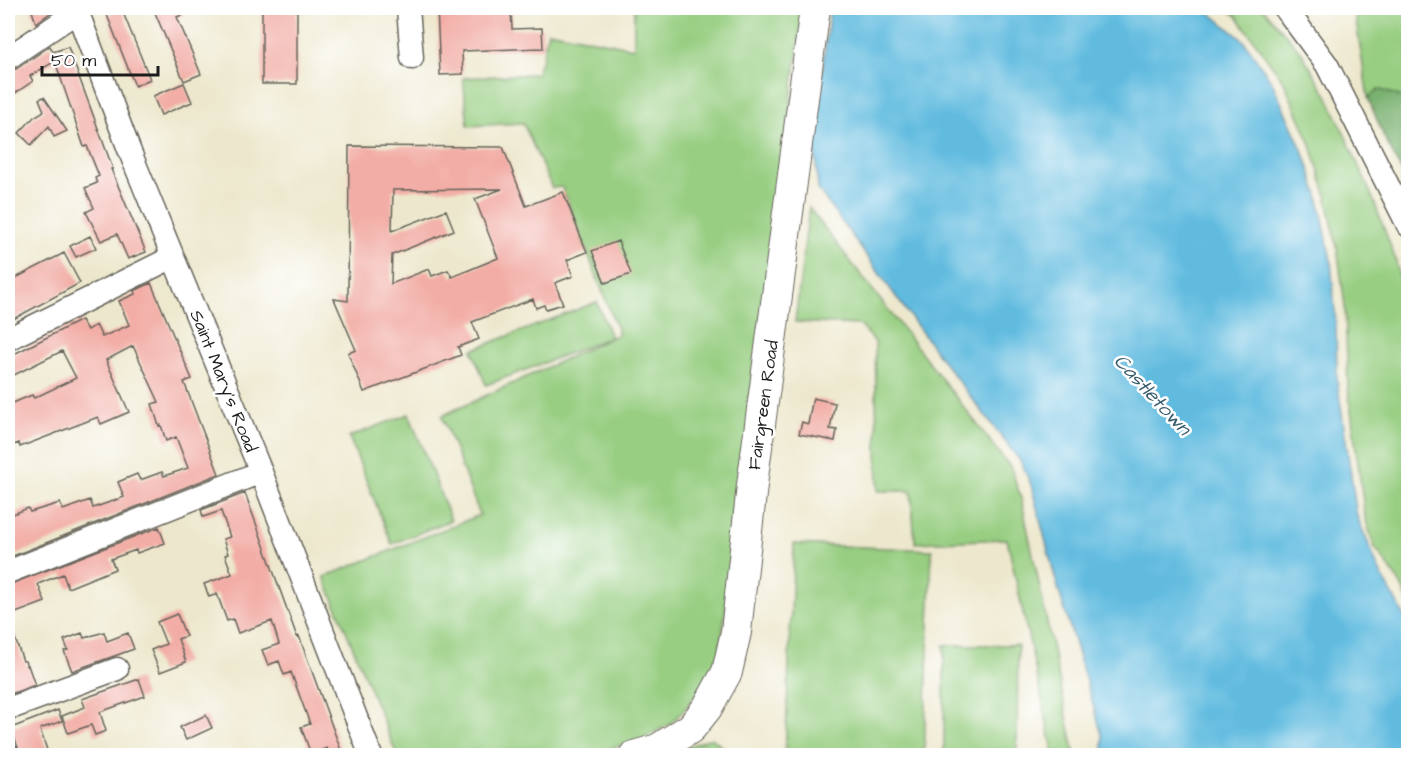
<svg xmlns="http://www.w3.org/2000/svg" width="1416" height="763" viewBox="0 0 1416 763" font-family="'Architects Daughter',sans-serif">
	<rect width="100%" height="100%" fill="#fff"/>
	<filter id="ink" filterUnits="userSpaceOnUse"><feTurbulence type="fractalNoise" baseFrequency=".0167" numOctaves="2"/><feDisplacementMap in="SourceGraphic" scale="12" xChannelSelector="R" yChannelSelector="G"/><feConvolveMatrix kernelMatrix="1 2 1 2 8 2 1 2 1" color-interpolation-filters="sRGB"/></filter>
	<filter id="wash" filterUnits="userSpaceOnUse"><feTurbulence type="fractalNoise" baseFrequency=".008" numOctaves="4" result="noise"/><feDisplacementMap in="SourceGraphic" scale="24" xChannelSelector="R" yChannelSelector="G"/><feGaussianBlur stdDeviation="1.35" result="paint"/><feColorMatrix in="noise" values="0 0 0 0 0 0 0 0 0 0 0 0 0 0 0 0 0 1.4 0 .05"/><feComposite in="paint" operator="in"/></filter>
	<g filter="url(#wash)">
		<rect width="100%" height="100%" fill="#ede8cd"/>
		<path fill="#97ce81" stroke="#5a754e" stroke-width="1.5" d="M 634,8 L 803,8 L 720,652 L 711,675 L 685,709 L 670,724 L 641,740 L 586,755 L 397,755 L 324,577 L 480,515 L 442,416 L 619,334 L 562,187 L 552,188 L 523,123 L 468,126 L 463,78 L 536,74 L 542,59 L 548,31 L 634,48 Z
			M 1225,8 L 1263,8 L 1301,52 L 1328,97 L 1372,196 L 1395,258 L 1404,294 L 1408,366 L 1408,601 L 1400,583 L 1374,546 L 1365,517 L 1348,388 L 1345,306 L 1337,247 L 1326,194 L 1310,142 L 1284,82 L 1236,15 Z
			M 1354,8 L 1408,8 L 1408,99 L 1378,89 L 1368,98 Z
			M 809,208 L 1011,468 L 1021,498 L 1075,755 L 1054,755 L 1007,539 L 915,543 L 911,491 L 878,491 L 875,342 L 860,325 L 795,322 Z
			M 597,302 L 611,337 L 486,385 L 472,350 Z
			M 409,414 L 451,520 L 392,544 L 349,437 Z
			M 794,544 L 932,550 L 924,755 L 785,755 Z
			M 944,645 L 1018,645 L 1017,755 L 944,755 Z
			M 712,738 L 732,755 L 660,756 Z"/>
		<path fill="#79b16f" stroke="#4a6646" stroke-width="1.5" d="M 1378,89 L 1408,99 L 1408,184 L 1384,137 L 1368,98 Z
			M 1407,273 L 1408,275 L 1408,349 L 1404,294 L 1399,275 Z"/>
		<path fill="#61bbdf" stroke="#3e6c7e" stroke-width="1.5" d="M 830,8 L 1204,8 L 1244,41 L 1272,82 L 1305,156 L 1318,195 L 1331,260 L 1336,325 L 1337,379 L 1357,516 L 1379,570 L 1408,623 L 1408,755 L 1103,755 L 1103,738 L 1056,581 L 1031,485 L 1021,462 L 939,356 L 818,189 L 814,138 Z"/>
		<g id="blocks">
			<path fill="#f2ada6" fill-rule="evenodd" d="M 31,8 L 57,8 L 36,23 Z
				M 153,8 L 198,8 L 177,17 L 201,74 L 184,81 Z
				M 262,8 L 297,8 L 297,84 L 262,84 Z
				M 437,8 L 460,8 L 460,14 L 490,12 L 490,8 L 511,8 L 512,29 L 542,28 L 543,48 L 462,51 L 463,74 L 440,75 Z
				M 122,10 L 150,79 L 135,86 L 107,15 Z
				M 50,46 L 53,52 L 68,47 L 113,169 L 111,169 L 146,252 L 128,259 L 117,234 L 101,241 L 86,212 L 94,208 L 85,188 L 97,183 L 95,178 L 99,176 L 87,146 L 84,147 L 55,61 L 30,76 L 33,81 L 8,98 L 8,71 L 16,69 Z
				M 184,83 L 192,102 L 161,115 L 153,96 Z
				M 44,97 L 67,131 L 54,137 L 49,126 L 31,145 L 19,133 L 34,117 L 44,111 L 39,99 Z
				M 349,146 L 503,147 L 526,206 L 563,192 L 587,252 L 567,260 L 573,276 L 555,283 L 563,304 L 546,309 L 544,305 L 536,308 L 533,299 L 472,322 L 479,339 L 458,347 L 461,355 L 364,392 L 348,353 L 356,350 L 334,299 L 348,301 ZM 502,189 L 475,199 L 498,258 L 452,277 L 448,270 L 432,276 L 429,269 L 391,284 L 392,255 L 454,230 L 446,210 L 392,231 L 393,190 Z
				M 90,236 L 96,248 L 76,257 L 70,246 Z
				M 618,241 L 631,274 L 605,283 L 592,251 Z
				M 64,253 L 80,283 L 8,322 L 8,282 Z
				M 151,283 L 192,379 L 184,382 L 219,474 L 8,558 L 8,516 L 28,508 L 30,512 L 60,503 L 63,510 L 90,500 L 93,508 L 124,497 L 118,482 L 137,474 L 140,480 L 162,472 L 164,476 L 188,468 L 176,437 L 166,441 L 161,425 L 159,426 L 152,404 L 159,402 L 133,346 L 106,360 L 129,412 L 101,424 L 98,417 L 20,447 L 19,443 L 8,447 L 8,405 L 32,395 L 34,398 L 76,378 L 62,351 L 8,378 L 8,357 L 81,320 L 87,330 L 96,325 L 102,337 L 129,325 L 119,301 L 135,294 L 134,291 Z
				M 813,398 L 835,403 L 830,429 L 837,430 L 835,441 L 799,434 L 802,422 L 808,424 Z
				M 245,493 L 297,637 L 299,636 L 343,756 L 330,756 L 327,748 L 311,754 L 301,727 L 310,724 L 291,672 L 284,675 L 279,661 L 268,665 L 262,650 L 279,644 L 272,621 L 238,633 L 233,619 L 227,621 L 217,594 L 209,597 L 204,584 L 232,574 L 225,555 L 228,554 L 223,539 L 230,537 L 221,511 L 203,517 L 201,510 Z
				M 159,527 L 165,543 L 137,553 L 136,550 L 111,559 L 115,569 L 68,588 L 63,574 L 38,584 L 45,602 L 8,616 L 8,585 Z
				M 177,614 L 186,636 L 178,639 L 186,662 L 160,672 L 151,650 L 166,644 L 157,622 Z
				M 10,624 L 23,661 L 25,661 L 27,666 L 28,665 L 35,685 L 8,695 L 8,625 Z
				M 104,632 L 107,641 L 128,633 L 134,649 L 72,671 L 64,651 L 68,650 L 64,640 L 82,633 L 84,638 Z
				M 139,679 L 145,696 L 100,712 L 106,731 L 95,735 L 91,725 L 68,733 L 62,716 L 85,707 L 82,699 Z
				M 58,710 L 62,721 L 40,729 L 49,756 L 21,756 L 11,728 Z
				M 206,715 L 212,728 L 186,740 L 180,727 Z"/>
		</g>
	</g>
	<g filter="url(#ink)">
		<use href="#blocks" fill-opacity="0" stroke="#65635a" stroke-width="1.5"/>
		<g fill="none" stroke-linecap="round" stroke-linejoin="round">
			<defs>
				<path id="minor" d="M 76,8 L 130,152 L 261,472 L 371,756
					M 408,8 L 412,58
					M 1285,8 L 1327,65 L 1408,225
					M 8,58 L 78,11
					M 8,339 L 173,257
					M 8,572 L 261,472
					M 8,709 L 117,669
					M 8,755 L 8,756"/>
				<path id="major" d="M 634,756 L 658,749 L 691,728 L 707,708 L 727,672 L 736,632 L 752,485 L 815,8"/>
			</defs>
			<use href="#minor" stroke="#65635a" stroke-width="25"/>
			<use href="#major" stroke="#65635a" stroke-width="32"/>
			<use href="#minor" stroke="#fff" stroke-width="22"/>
			<use href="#major" stroke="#fff" stroke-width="30"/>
		</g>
	</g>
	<g text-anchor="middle" stroke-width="5" stroke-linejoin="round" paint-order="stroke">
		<g font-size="18" fill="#1c1c1c" stroke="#fff">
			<text transform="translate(224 381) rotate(68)" y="6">Saint Mary's Road</text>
			<text transform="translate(763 405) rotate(-82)" y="6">Fairgreen Road</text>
		</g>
		<g font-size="20" font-style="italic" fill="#385c6a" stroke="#fff">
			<text transform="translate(1153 394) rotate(47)" y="7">Castletown</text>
		</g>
	</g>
	<rect width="1416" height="763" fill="none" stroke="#fff" stroke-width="30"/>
	<path d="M42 66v9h116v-9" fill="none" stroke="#1c1c1c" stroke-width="3"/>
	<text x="51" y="66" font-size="18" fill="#1c1c1c" stroke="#ffffff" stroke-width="4.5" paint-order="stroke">50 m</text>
</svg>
